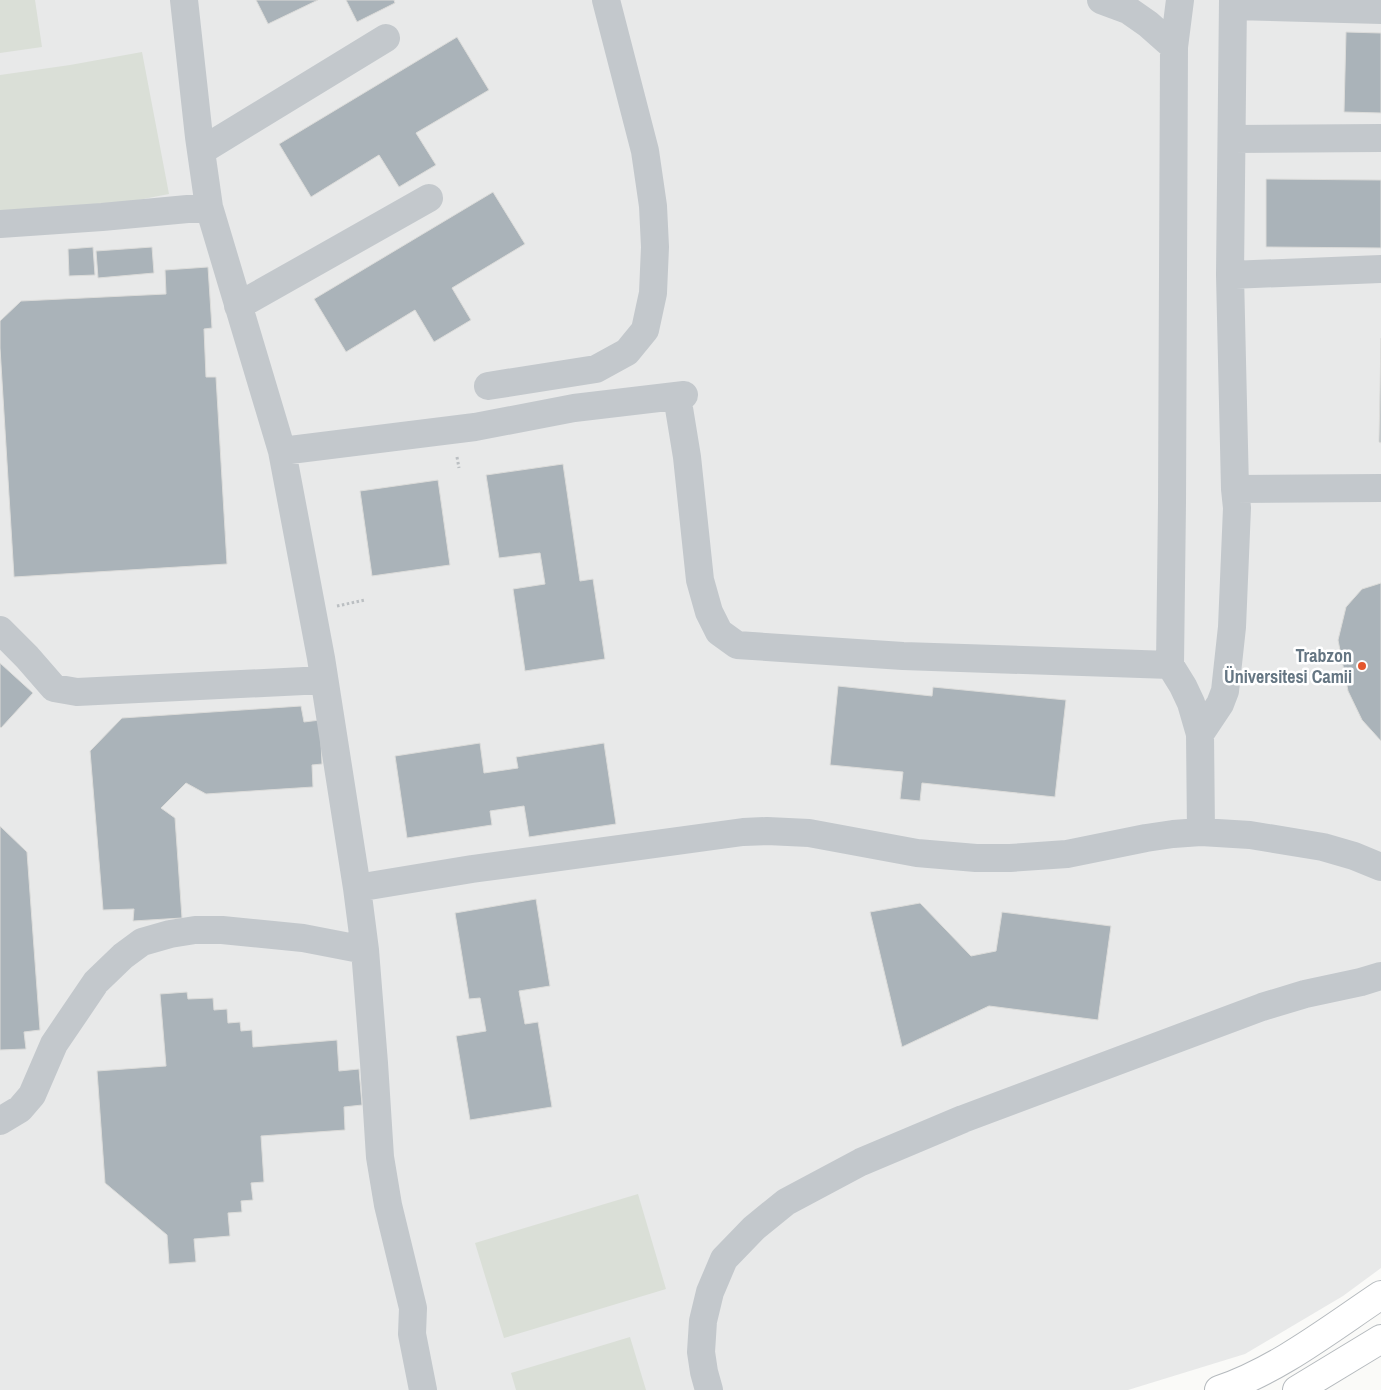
<svg xmlns="http://www.w3.org/2000/svg" width="1381" height="1390" viewBox="0 0 1381 1390" font-family="'Archivo Narrow',sans-serif">
	<rect width="100%" height="100%" fill="#fafaf8"/>
	<path fill="#e8e9e9" d="M 0,0 L 1381,0 L 1381,1268 L 1343,1296 L 1245,1354 L 1128,1390 L 0,1390 Z"/>
	<path fill="#dadfd7" d="M 0,0 L 35,0 L 42,47 L 0,53 Z
		M 142,52 L 169,194 L 97,208 L 0,222 L 0,75 L 70,65 Z
		M 638,1194 L 666,1289 L 504,1338 L 475,1243 Z
		M 630,1337 L 646,1390 L 516,1390 L 511,1373 Z"/>
	<path fill="#aab3b9" stroke="#dcdcda" d="M 256,0 L 318,0 L 268,24 Z
		M 346,0 L 394,0 L 395,3 L 357,22 Z
		M 1346,32 L 1381,33 L 1381,113 L 1344,112 Z
		M 457,37 L 489,90 L 416,133 L 436,165 L 399,187 L 379,155 L 311,197 L 279,144 Z
		M 1266,179 L 1381,180 L 1381,248 L 1266,247 Z
		M 493,192 L 525,244 L 452,288 L 471,320 L 434,342 L 415,310 L 346,352 L 314,299 Z
		M 93,247 L 95,275 L 69,276 L 68,249 Z
		M 152,247 L 154,273 L 98,278 L 96,251 Z
		M 208,267 L 212,328 L 204,329 L 206,377 L 216,377 L 227,564 L 14,577 L 0,348 L 0,321 L 21,301 L 166,294 L 165,270 Z
		M 1381,338 L 1381,443 L 1379,442 Z
		M 563,464 L 580,581 L 593,579 L 605,659 L 525,671 L 513,589 L 545,584 L 540,553 L 499,558 L 486,475 Z
		M 438,480 L 450,565 L 372,576 L 360,491 Z
		M 1381,583 L 1381,741 L 1362,720 L 1348,691 L 1338,640 L 1346,607 L 1362,589 Z
		M 0,663 L 33,693 L 1,728 L 0,727 Z
		M 838,686 L 932,696 L 933,687 L 1066,700 L 1055,797 L 922,783 L 920,801 L 900,799 L 903,772 L 830,765 Z
		M 301,706 L 304,722 L 320,720 L 322,764 L 312,765 L 313,787 L 206,794 L 186,783 L 161,808 L 175,818 L 182,918 L 133,921 L 134,909 L 103,910 L 90,751 L 122,718 Z
		M 480,743 L 484,773 L 518,768 L 516,757 L 604,743 L 616,824 L 529,837 L 524,806 L 490,811 L 492,825 L 407,838 L 395,756 Z
		M 0,826 L 27,852 L 40,1030 L 24,1032 L 26,1049 L 0,1050 Z
		M 536,899 L 550,986 L 519,991 L 525,1024 L 538,1022 L 552,1107 L 470,1120 L 456,1036 L 486,1031 L 480,998 L 469,999 L 455,913 Z
		M 920,903 L 971,956 L 996,951 L 1002,912 L 1111,926 L 1098,1020 L 989,1006 L 902,1047 L 870,912 Z
		M 187,992 L 188,999 L 213,998 L 214,1010 L 227,1009 L 228,1023 L 240,1022 L 241,1031 L 252,1030 L 253,1047 L 337,1040 L 339,1071 L 359,1069 L 362,1105 L 344,1107 L 345,1130 L 261,1136 L 264,1182 L 251,1183 L 253,1200 L 241,1201 L 242,1212 L 228,1213 L 230,1236 L 194,1239 L 196,1262 L 169,1264 L 167,1235 L 105,1183 L 97,1071 L 166,1066 L 160,994 Z"/>
	<g fill="none" stroke-linecap="round" stroke-linejoin="round">
		<defs>
			<path id="major" d="M 1219,1390 C 1278,1370 1330,1329 1381,1295
				M 1297,1390 L 1381,1339"/>
		</defs>
		<use href="#major" stroke="#b5babe" stroke-width="30"/>
		<path stroke="#bbbfc2" stroke-width="3" stroke-dasharray="2.5 2.5" stroke-linecap="butt" d="M 457,457 L 459,468
			M 337,606 L 365,600"/>
		<path stroke="#c3c8cc" stroke-width="28" d="M 184,0 L 199,137 L 209,207 L 282,451 L 321,658 L 357,888 L 365,950 L 374,1063 L 380,1157 L 388,1205 L 413,1308 L 412,1334 L 423,1390
			M 1101,0 L 1128,10 L 1148,24 L 1174,47
			M 1180,0 L 1174,47 L 1172,503 L 1170,665 L 1183,686 L 1191,703 L 1200,734 L 1201,832
			M 1233,6 L 1381,10
			M 1232,139 L 1381,138
			M 201,151 L 386,38
			M 0,224 L 102,217 L 209,207
			M 1230,275 L 1381,269
			M 238,306 L 429,198
			M 488,386 L 596,369 L 627,352 L 645,330 L 653,293 L 655,247 L 653,206 L 645,151 L 606,0
			M 677,396 L 687,457 L 700,580 L 709,612 L 719,632 L 737,645 L 903,656 L 1170,665
			M 282,451 L 475,427 L 574,408 L 684,395
			M 1235,489 L 1381,488
			M 0,630 L 27,657 L 54,688 L 77,692 L 324,680
			M 1200,734 L 1220,704 L 1225,691 L 1232,627 L 1237,508 L 1235,489 L 1230,275 L 1233,0
			M 357,888 L 472,869 L 743,832 L 767,831 L 809,833 L 917,853 L 976,858 L 1010,858 L 1067,854 L 1146,838 L 1173,834 L 1201,832 L 1250,835 L 1323,847 L 1354,856 L 1381,867
			M 0,1121 L 20,1109 L 32,1095 L 54,1044 L 96,982 L 123,956 L 142,942 L 170,934 L 195,930 L 222,930 L 303,938 L 365,950
			M 709,1390 L 704,1372 L 701,1352 L 703,1321 L 710,1292 L 724,1259 L 754,1228 L 786,1202 L 861,1162 L 963,1119 L 1262,1007 L 1305,994 L 1361,982 L 1381,976"/>
		<use href="#major" stroke="#fff" stroke-width="28"/>
	</g>
	<circle fill="#e4572e" stroke="#fff" stroke-width="2" cx="1362" cy="666" r="5"/>
	<g text-anchor="middle" stroke-width="5" stroke-linejoin="round" paint-order="stroke">
		<g font-size="18" font-weight="bold" fill="#657683" stroke="#fff" text-anchor="end">
			<text x="1352" y="662">Trabzon<tspan x="1352" dy="21">Üniversitesi Camii</tspan></text>
		</g>
	</g>
</svg>
